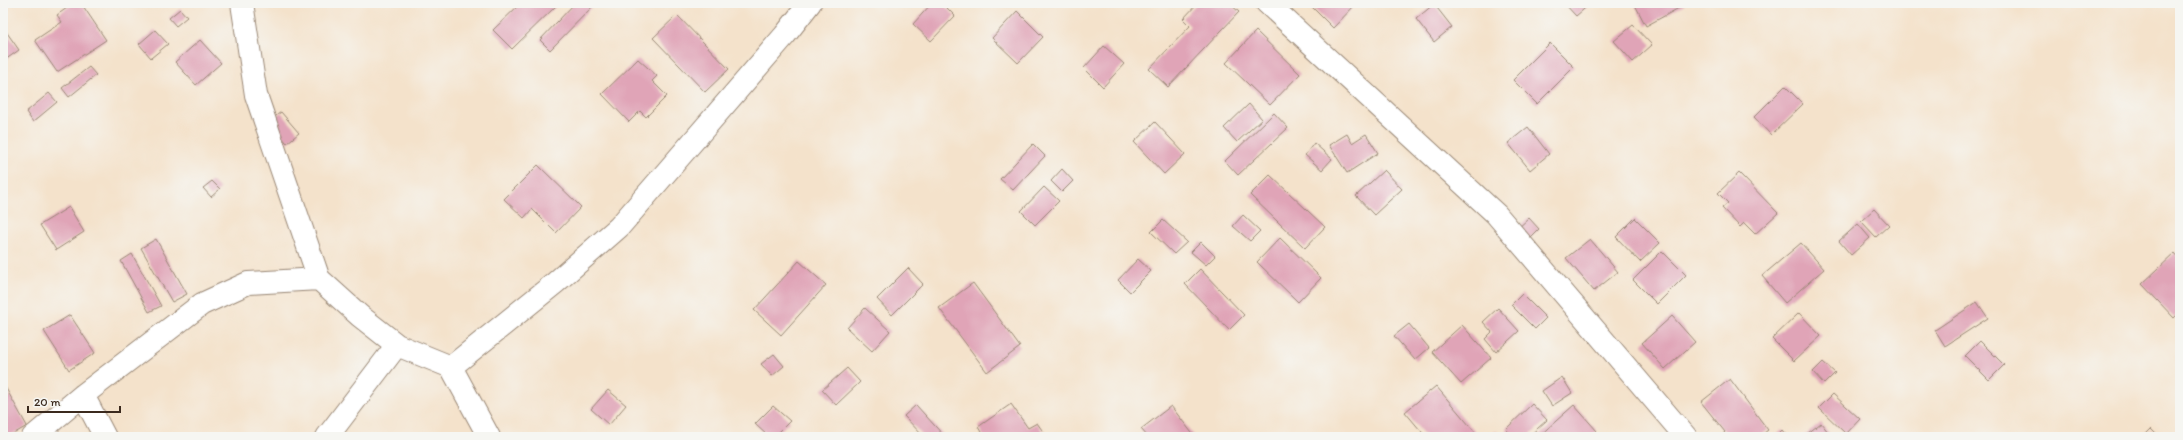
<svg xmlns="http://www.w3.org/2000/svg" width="2183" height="440" viewBox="0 0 2183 440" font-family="Itim,sans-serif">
	<rect width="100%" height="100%" fill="#f6f6f2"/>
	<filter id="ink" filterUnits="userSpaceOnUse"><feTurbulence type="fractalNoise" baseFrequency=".025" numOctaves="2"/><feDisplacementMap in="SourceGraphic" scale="8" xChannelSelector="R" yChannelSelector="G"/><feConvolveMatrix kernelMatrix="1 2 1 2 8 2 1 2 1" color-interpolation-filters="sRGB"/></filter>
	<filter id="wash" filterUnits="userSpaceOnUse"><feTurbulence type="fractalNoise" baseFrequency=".012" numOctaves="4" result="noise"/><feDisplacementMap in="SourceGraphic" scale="16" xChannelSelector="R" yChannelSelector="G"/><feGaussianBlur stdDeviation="0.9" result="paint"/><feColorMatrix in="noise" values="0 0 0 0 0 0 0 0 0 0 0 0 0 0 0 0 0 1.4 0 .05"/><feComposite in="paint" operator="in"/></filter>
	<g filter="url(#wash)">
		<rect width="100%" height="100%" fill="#f4e2cb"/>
		<g id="blocks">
			<path fill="#e0a4b7" d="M 74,3 L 81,3 L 106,40 L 57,72 L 35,40 L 62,22 L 57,15 Z
				M 521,3 L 559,3 L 512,49 L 493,30 Z
				M 575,3 L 596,3 L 550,50 L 540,40 Z
				M 932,3 L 942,3 L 955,16 L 931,41 L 913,24 Z
				M 1198,3 L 1229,3 L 1239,12 L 1168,87 L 1149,69 L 1190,26 L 1183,19 Z
				M 1308,3 L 1357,3 L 1333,28 Z
				M 1564,3 L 1591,3 L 1576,16 Z
				M 1634,3 L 1688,3 L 1646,26 Z
				M 1434,4 L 1452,27 L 1434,42 L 1416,19 Z
				M 180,9 L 187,17 L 176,26 L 169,18 Z
				M 1017,11 L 1043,37 L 1018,63 L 992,38 Z
				M 677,15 L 729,69 L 705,92 L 653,38 Z
				M 1633,25 L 1652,45 L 1633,62 L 1614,41 Z
				M 3,27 L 19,50 L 5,60 L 3,57 Z
				M 155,30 L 168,44 L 151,58 L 139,44 Z
				M 1256,31 L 1300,74 L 1270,105 L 1226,63 Z
				M 200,40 L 221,63 L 196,85 L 175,62 Z
				M 1550,43 L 1574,67 L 1537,104 L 1513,80 Z
				M 1104,46 L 1124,64 L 1103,87 L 1084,68 Z
				M 638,59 L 657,76 L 652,81 L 667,96 L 646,117 L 640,111 L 629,122 L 602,94 Z
				M 89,67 L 96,75 L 69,97 L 62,88 Z
				M 1785,86 L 1803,104 L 1771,135 L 1754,117 Z
				M 49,93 L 57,102 L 33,122 L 26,112 Z
				M 1249,104 L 1262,119 L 1237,142 L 1224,128 Z
				M 281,112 L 299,133 L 287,143 L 268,122 Z
				M 1274,113 L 1288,128 L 1238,175 L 1225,161 Z
				M 1155,122 L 1185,154 L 1164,174 L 1134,142 Z
				M 1528,127 L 1549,154 L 1530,170 L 1508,143 Z
				M 1347,134 L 1352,143 L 1366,134 L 1378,153 L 1347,173 L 1329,145 Z
				M 1314,143 L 1332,159 L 1322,170 L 1305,155 Z
				M 1033,144 L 1045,156 L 1013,190 L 1000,179 Z
				M 538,165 L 581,207 L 556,233 L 532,209 L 524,218 L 504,199 Z
				M 1062,169 L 1073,181 L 1062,192 L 1051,181 Z
				M 1384,170 L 1402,189 L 1374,215 L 1356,196 Z
				M 1739,173 L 1778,213 L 1755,234 L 1744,223 L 1740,227 L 1722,208 L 1728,203 L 1718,193 Z
				M 1270,175 L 1325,227 L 1305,248 L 1250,195 Z
				M 212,181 L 220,189 L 211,197 L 203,188 Z
				M 1044,187 L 1059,201 L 1035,225 L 1021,211 Z
				M 69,207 L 84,232 L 56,250 L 40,225 Z
				M 1874,209 L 1889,225 L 1876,237 L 1861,221 Z
				M 1243,215 L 1260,231 L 1250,241 L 1233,226 Z
				M 1529,218 L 1539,229 L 1527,241 L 1516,230 Z
				M 1635,218 L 1660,243 L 1640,262 L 1616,237 Z
				M 1163,220 L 1187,242 L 1174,254 L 1151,232 Z
				M 1858,224 L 1870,238 L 1851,255 L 1839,241 Z
				M 1280,238 L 1321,278 L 1298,302 L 1257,262 Z
				M 156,239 L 187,294 L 172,302 L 141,248 Z
				M 1590,239 L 1618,272 L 1594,291 L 1566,258 Z
				M 1201,242 L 1215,256 L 1206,265 L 1191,252 Z
				M 1801,243 L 1824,269 L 1785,303 L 1762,276 Z
				M 1662,251 L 1686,275 L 1657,304 L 1633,280 Z
				M 2175,253 L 2180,259 L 2180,312 L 2174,318 L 2142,284 Z
				M 132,254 L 161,306 L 149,312 L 121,261 Z
				M 1138,259 L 1151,271 L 1130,292 L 1118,280 Z
				M 799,261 L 826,285 L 781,335 L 754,310 Z
				M 908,268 L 923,284 L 892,315 L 877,299 Z
				M 1200,269 L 1244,315 L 1229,330 L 1185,284 Z
				M 973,283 L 1020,347 L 987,372 L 939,308 Z
				M 1522,294 L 1546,318 L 1535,329 L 1511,305 Z
				M 1977,302 L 1988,318 L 1945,346 L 1935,330 Z
				M 865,308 L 890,331 L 872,351 L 847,328 Z
				M 1498,308 L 1519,331 L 1496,352 L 1485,339 L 1492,332 L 1483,322 Z
				M 1799,313 L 1821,336 L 1794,361 L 1772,339 Z
				M 70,315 L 95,353 L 69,370 L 44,331 Z
				M 1672,316 L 1695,342 L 1665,369 L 1642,343 Z
				M 1409,324 L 1429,348 L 1415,360 L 1394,336 Z
				M 1462,325 L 1491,358 L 1461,384 L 1432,352 Z
				M 1980,341 L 2004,365 L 1989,380 L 1965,356 Z
				M 774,354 L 784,366 L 772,376 L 761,364 Z
				M 1823,362 L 1835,373 L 1824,384 L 1813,372 Z
				M 847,368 L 860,382 L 836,405 L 822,390 Z
				M 1562,377 L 1572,393 L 1552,406 L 1542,391 Z
				M 1730,379 L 1768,430 L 1759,437 L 1720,437 L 1725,432 L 1701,402 Z
				M 3,383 L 27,426 L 8,437 L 3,437 Z
				M 1436,386 L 1475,432 L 1469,437 L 1426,437 L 1405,412 Z
				M 608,390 L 626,405 L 609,425 L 591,409 Z
				M 1833,394 L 1860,419 L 1846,434 L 1819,408 Z
				M 1011,404 L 1028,428 L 1037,423 L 1047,437 L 984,437 L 978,427 Z
				M 1532,404 L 1547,420 L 1528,437 L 1513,437 L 1506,429 Z
				M 916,405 L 945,437 L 924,437 L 904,416 Z
				M 1574,405 L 1597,431 L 1590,437 L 1538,437 Z
				M 773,406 L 790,421 L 774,437 L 769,437 L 755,424 Z
				M 1171,406 L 1195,437 L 1148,437 L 1141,429 Z
				M 1821,423 L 1832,437 L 1803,437 Z
				M 2151,429 L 2159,437 L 2143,437 Z
				M 1782,430 L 1788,437 L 1775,437 Z
				M 1496,431 L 1502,437 L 1490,437 Z"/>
		</g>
	</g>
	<g filter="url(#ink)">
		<use href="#blocks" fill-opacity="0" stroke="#988674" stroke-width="1"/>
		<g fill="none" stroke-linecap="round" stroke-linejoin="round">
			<defs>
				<path id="minor" d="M 242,3 L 256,95 L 319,279
					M 1267,3 L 1496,214 L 1686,437
					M 451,367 L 489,437
					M 83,395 L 105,437
					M 33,437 L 83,395 L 202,304 L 248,283 L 319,279 L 360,316 L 397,345 L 451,367 L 555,283 L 619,227 L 785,35 L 810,3
					M 327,437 L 397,345"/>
			</defs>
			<use href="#minor" stroke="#988674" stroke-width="24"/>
			<use href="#minor" stroke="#fff" stroke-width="22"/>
		</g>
	</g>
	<rect width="2183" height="440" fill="none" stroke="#f6f6f2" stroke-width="16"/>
	<path d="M28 406v6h92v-6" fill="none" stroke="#3b2a1e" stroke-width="2"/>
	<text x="34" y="406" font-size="12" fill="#3b2a1e" stroke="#f6f6f2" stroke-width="3" paint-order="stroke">20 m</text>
</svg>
